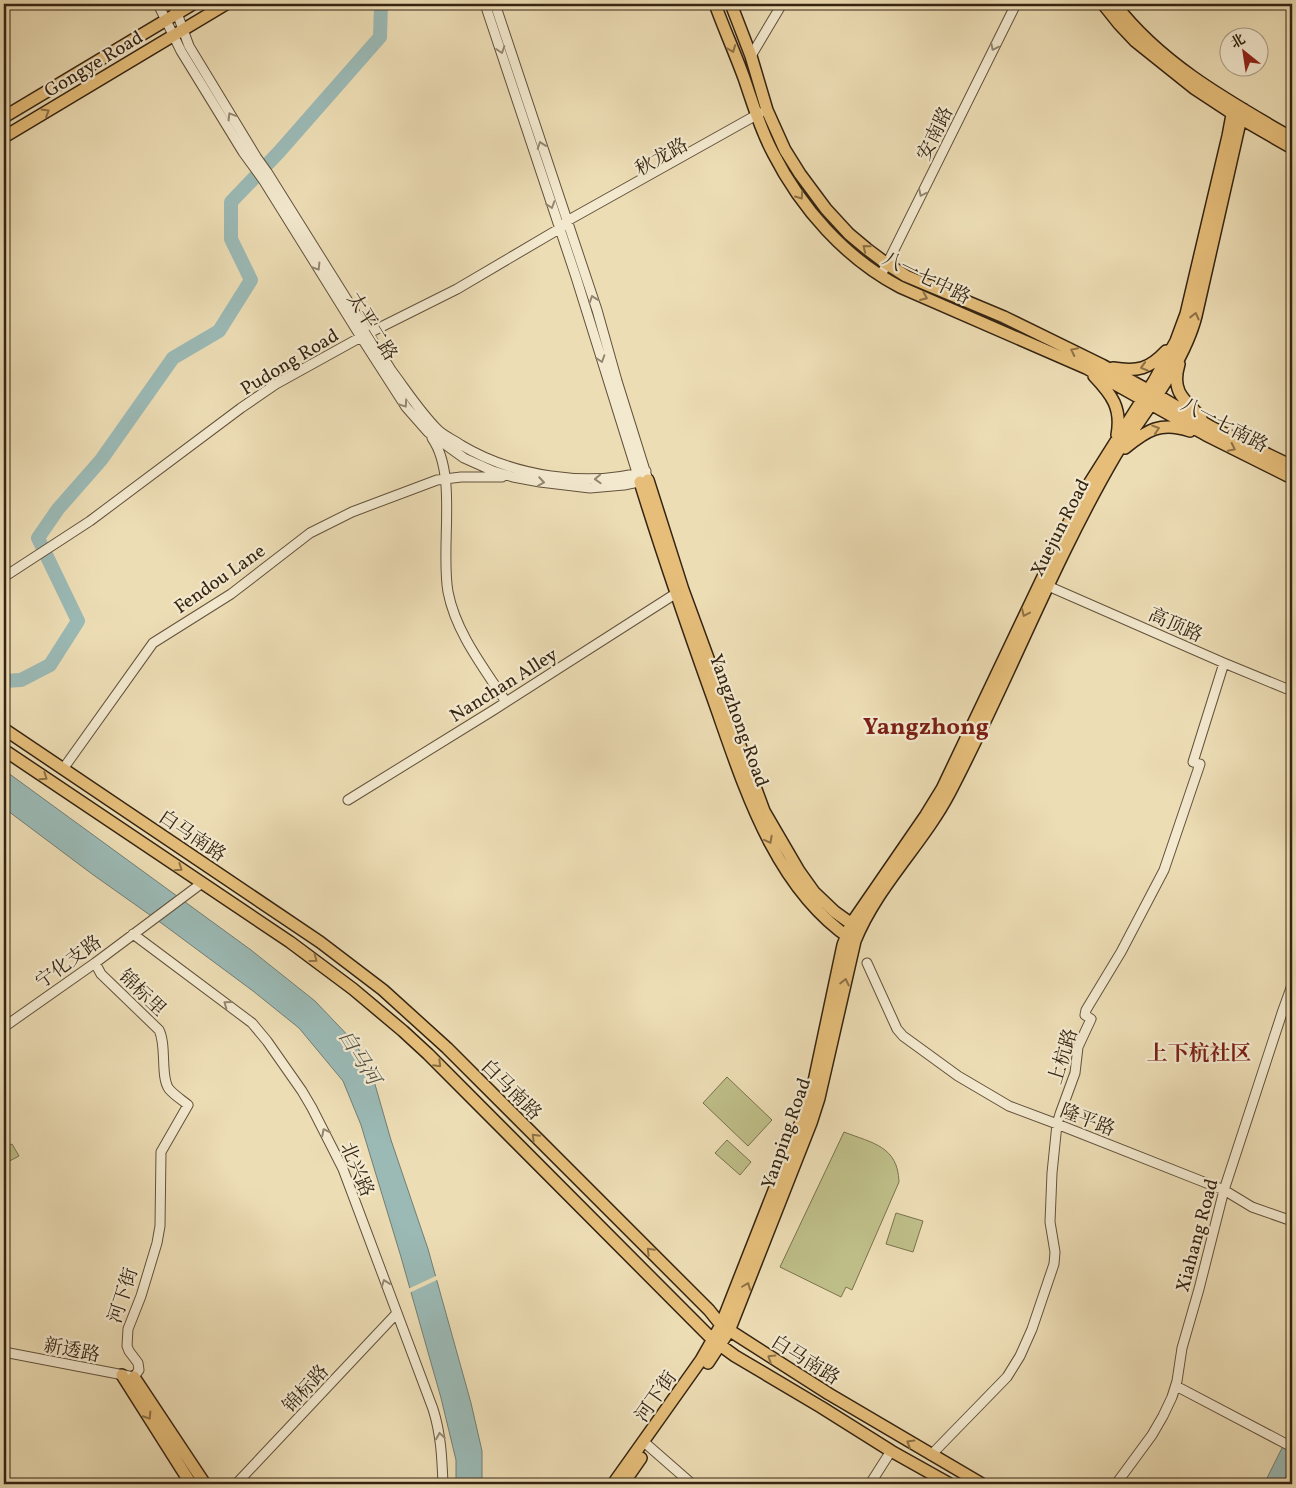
<svg xmlns="http://www.w3.org/2000/svg" width="1296" height="1488" viewBox="0 0 1296 1488" font-family="Vollkorn,'Noto Serif SC',serif">
	<rect width="100%" height="100%" fill="#edddb5"/>
	<filter id="stains"><feTurbulence type="fractalNoise" baseFrequency=".004" numOctaves="4"/><feColorMatrix values="0 0 0 0 .2 0 0 0 0 .09 0 0 0 0 .02 0 0 0 .5 -.17"/></filter>
	<radialGradient id="worn" r=".72"><stop offset=".6" stop-color="#630" stop-opacity="0"/><stop offset="1" stop-color="#630" stop-opacity=".3"/></radialGradient>
	<path fill="#bfbf89" stroke="#7a724e" d="M 727,1077 L 772,1120 L 748,1146 L 703,1103 Z
		M 844,1132 C 872,1143 898,1146 899,1182 L 852,1290 L 846,1287 L 841,1297 L 780,1267 Z
		M 727,1140 L 751,1162 L 740,1175 L 715,1153 Z
		M 12,1144 L 19,1156 L 4,1164 L 4,1148 Z
		M 896,1213 L 923,1221 L 913,1252 L 886,1244 Z"/>
	<path fill="#9bbab6" stroke="#727e74" d="M 4,770 L 251,950 L 315,1001 L 356,1044 L 372,1074 L 391,1140 L 428,1249 L 471,1403 L 482,1451 L 482,1484 L 456,1484 L 456,1460 L 441,1398 L 401,1257 L 361,1125 L 343,1081 L 299,1028 L 253,991 L 164,925 L 92,874 L 4,808 Z
		M 1292,1428 L 1292,1465 L 1282,1484 L 1264,1484 Z"/>
	<path fill="#edddb5" d="M 438,1275 L 439,1279 L 409,1293 L 408,1289 Z"/>
	<g fill="none" stroke-linecap="round" stroke-linejoin="round">
		<path stroke="#9bbab6" stroke-width="14" d="M 4,681 L 21,680 L 50,665 L 78,621 L 38,538 L 58,509 L 101,460 L 173,358 L 219,331 L 251,280 L 231,239 L 231,202 L 279,152 L 380,37 L 381,4"/>
		<defs>
			<path id="minor" d="M 158,4 L 181,51 L 243,152 L 264,181 L 361,337 L 406,407 L 428,432 L 464,458 L 493,471 L 513,477 L 540,482 L 590,488 L 624,485 L 648,480 L 617,381 L 597,310 L 495,4
				M 172,4 L 177,13 L 189,46 L 257,158 L 267,172 L 391,370 C 406,390 420,412 438,430 C 444,436 454,440 461,445 C 513,476 587,488 646,471
				M 485,4 L 576,277 L 639,479
				M 751,56 L 782,4
				M 880,276 L 887,264 L 1016,4
				M 432,438 C 458,475 440,547 448,592 C 456,633 484,668 506,702
				M 4,577 L 90,521 L 241,408 L 276,384 L 361,337 L 457,289 L 547,236 L 559,229 L 567,221 L 760,113
				M 1048,586 L 1224,663 L 1292,691
				M 63,769 L 153,643 L 231,594 L 310,533 L 352,512 L 437,480 L 461,477 L 502,477
				M 348,800 L 492,711 L 675,594
				M 133,934 L 252,1023 L 267,1041 L 302,1091 L 312,1108 L 343,1169 L 433,1409 C 441,1434 442,1458 443,1484
				M 867,963 L 897,1029 L 903,1036 L 958,1076 L 1009,1106 L 1057,1124 L 1224,1190 L 1252,1207 L 1292,1221
				M 4,1027 L 95,963 L 202,883
				M 4,1352 L 134,1377 L 139,1370 L 138,1363 L 129,1351 L 127,1346 L 128,1329 L 141,1296 L 157,1243 L 160,1226 L 161,1152 L 188,1105 C 182,1100 174,1095 169,1089 C 160,1077 167,1046 159,1030 L 101,974 L 95,963
				M 1176,1386 L 1292,1447
				M 644,1442 L 692,1484
				M 931,1455 L 1007,1377 L 1020,1356 L 1032,1329 L 1054,1264 L 1055,1252 L 1050,1222 L 1052,1173 L 1057,1124 L 1060,1114 L 1075,1073 L 1078,1047 L 1091,1019 L 1085,1015 L 1086,1010 L 1121,952 L 1164,870 L 1200,764 L 1193,762 L 1224,663
				M 236,1484 L 397,1313
				M 870,1484 L 891,1451
				M 1116,1484 L 1152,1435 L 1163,1416 L 1172,1397 L 1177,1381 L 1182,1348 L 1199,1289 L 1224,1190 L 1283,1010 L 1292,985"/>
			<path id="major" d="M 715,4 C 724,29 735,53 744,78 C 753,104 760,129 773,153 C 801,208 845,258 900,287 L 1086,368 L 1206,435 L 1292,478
				M 731,4 L 751,56 L 767,110 L 785,150 L 800,174 L 826,209 L 849,234 L 867,249 L 887,264 L 906,276 L 1004,317 L 1102,365 L 1157,395 L 1211,427 L 1292,466
				M 1103,4 L 1119,24 L 1135,41 L 1195,89 L 1233,114 L 1292,148
				M 1115,4 C 1161,64 1228,101 1292,138
				M 4,117 L 193,4
				M 4,137 L 226,4
				M 1179,364 C 1171,391 1183,399 1201,417
				M 1113,368 C 1138,372 1149,369 1166,351
				M 1094,376 C 1112,395 1122,408 1117,435
				M 1125,448 C 1147,430 1161,421 1190,431
				M 648,480 L 683,590 L 764,811 L 799,871 L 814,892 L 835,912 L 856,927
				M 640,482 C 662,553 686,623 711,693 C 742,779 771,885 851,939
				M 4,729 L 320,942 L 383,990 L 447,1048 L 709,1310 L 721,1325 L 829,1394 L 982,1484
				M 4,750 L 290,942 L 353,989 L 403,1031 L 428,1054 L 713,1340 L 735,1356 L 821,1407 L 891,1451 L 950,1484
				M 708,1363 L 729,1331 L 733,1321 L 811,1123 L 819,1098 L 855,941 C 877,886 923,844 950,792 C 1008,681 1052,564 1115,456 C 1122,444 1131,433 1139,422 C 1160,392 1187,352 1196,316 L 1243,109
				M 122,1375 L 191,1484
				M 134,1377 L 205,1484
				M 613,1484 L 701,1360 L 721,1325 L 806,1109 L 812,1091 L 843,945 L 851,924 L 926,815 L 942,789 L 1082,495 L 1154,381 L 1176,341 L 1186,314 L 1228,136 L 1234,104
				M 623,1484 L 641,1458"/>
		</defs>
		<use href="#minor" stroke="#62523b" stroke-width="11"/>
		<use href="#major" stroke="#342412" stroke-width="14"/>
		<use href="#minor" stroke="#f3e9cf" stroke-width="9"/>
		<use href="#major" stroke="#e6be7a" stroke-width="11"/>
	</g>
	<defs><path id="oneway-chevron" d="M-2-3.5L2.5 0L-2 3.5" fill="none" stroke-width="1.6" stroke-linecap="round" stroke-linejoin="round" transform="scale(1.25)"/></defs>
	<g stroke="#948670">
		<use href="#oneway-chevron" transform="translate(994 47) rotate(116)"/>
		<use href="#oneway-chevron" transform="translate(501 50) rotate(72)"/>
		<use href="#oneway-chevron" transform="translate(231 116) rotate(-121)"/>
		<use href="#oneway-chevron" transform="translate(541 145) rotate(-109)"/>
		<use href="#oneway-chevron" transform="translate(922 193) rotate(116)"/>
		<use href="#oneway-chevron" transform="translate(551 205) rotate(72)"/>
		<use href="#oneway-chevron" transform="translate(317 267) rotate(58)"/>
		<use href="#oneway-chevron" transform="translate(593 299) rotate(-109)"/>
		<use href="#oneway-chevron" transform="translate(601 359) rotate(72)"/>
		<use href="#oneway-chevron" transform="translate(404 404) rotate(56)"/>
		<use href="#oneway-chevron" transform="translate(598 479) rotate(178)"/>
		<use href="#oneway-chevron" transform="translate(541 482) rotate(9)"/>
		<use href="#oneway-chevron" transform="translate(227 1004) rotate(-144)"/>
		<use href="#oneway-chevron" transform="translate(325 1132) rotate(-117)"/>
		<use href="#oneway-chevron" transform="translate(385 1283) rotate(-110)"/>
		<use href="#oneway-chevron" transform="translate(440 1436) rotate(-99)"/>
	</g>
	<g stroke="#8d7146">
		<use href="#oneway-chevron" transform="translate(732 49) rotate(69)"/>
		<use href="#oneway-chevron" transform="translate(46 112) rotate(-31)"/>
		<use href="#oneway-chevron" transform="translate(800 196) rotate(55)"/>
		<use href="#oneway-chevron" transform="translate(866 248) rotate(-141)"/>
		<use href="#oneway-chevron" transform="translate(924 297) rotate(23)"/>
		<use href="#oneway-chevron" transform="translate(1195 316) rotate(-76)"/>
		<use href="#oneway-chevron" transform="translate(1074 351) rotate(-154)"/>
		<use href="#oneway-chevron" transform="translate(1144 367) rotate(163)"/>
		<use href="#oneway-chevron" transform="translate(1156 429) rotate(-18)"/>
		<use href="#oneway-chevron" transform="translate(1232 448) rotate(26)"/>
		<use href="#oneway-chevron" transform="translate(1025 613) rotate(115)"/>
		<use href="#oneway-chevron" transform="translate(44 777) rotate(34)"/>
		<use href="#oneway-chevron" transform="translate(769 840) rotate(62)"/>
		<use href="#oneway-chevron" transform="translate(179 868) rotate(34)"/>
		<use href="#oneway-chevron" transform="translate(314 959) rotate(36)"/>
		<use href="#oneway-chevron" transform="translate(845 982) rotate(-77)"/>
		<use href="#oneway-chevron" transform="translate(438 1064) rotate(45)"/>
		<use href="#oneway-chevron" transform="translate(535 1137) rotate(-135)"/>
		<use href="#oneway-chevron" transform="translate(650 1251) rotate(-135)"/>
		<use href="#oneway-chevron" transform="translate(747 1286) rotate(-69)"/>
		<use href="#oneway-chevron" transform="translate(771 1358) rotate(-148)"/>
		<use href="#oneway-chevron" transform="translate(148 1416) rotate(58)"/>
		<use href="#oneway-chevron" transform="translate(910 1443) rotate(-149)"/>
	</g>
	<g text-anchor="middle" stroke-width="4.5" stroke-linejoin="round" paint-order="stroke">
		<g font-size="19" fill="#342412" stroke="#f3e9cf">
			<text transform="translate(93 63) rotate(-31)" y="7">Gongye Road</text>
			<text transform="translate(934 133) rotate(-64)" y="7">安南路</text>
			<text transform="translate(661 156) rotate(-29)" y="7">秋龙路</text>
			<text transform="translate(927 277) rotate(26)" y="7">八一七中路</text>
			<text transform="translate(373 326) rotate(58)" y="7">太平二路</text>
			<text transform="translate(289 361) rotate(-31)" y="7">Pudong Road</text>
			<text transform="translate(1225 424) rotate(28)" y="7">八一七南路</text>
			<text transform="translate(1059 527) rotate(-63)" y="7">Xuejun Road</text>
			<text transform="translate(219 578) rotate(-35)" y="7">Fendou Lane</text>
			<text transform="translate(1176 624) rotate(24)" y="7">高顶路</text>
			<text transform="translate(503 684) rotate(-32)" y="7">Nanchan Alley</text>
			<text transform="translate(740 720) rotate(70)" y="7">Yangzhong Road</text>
			<text transform="translate(193 835) rotate(34)" y="7">白马南路</text>
			<text transform="translate(68 961) rotate(-36)" y="7">宁化支路</text>
			<text transform="translate(143 992) rotate(44)" y="7">锦标里</text>
			<text transform="translate(1062 1056) rotate(-73)" y="7">上杭路</text>
			<text transform="translate(512 1089) rotate(45)" y="7">白马南路</text>
			<text transform="translate(1088 1119) rotate(21)" y="7">隆平路</text>
			<text transform="translate(785 1133) rotate(-71)" y="7">Yanping Road</text>
			<text transform="translate(358 1169) rotate(67)" y="7">北兴路</text>
			<text transform="translate(1196 1235) rotate(-75)" y="7">Xiahang Road</text>
			<text transform="translate(122 1295) rotate(-72)" y="7">河下街</text>
			<text transform="translate(72 1349) rotate(11)" y="7">新透路</text>
			<text transform="translate(806 1359) rotate(32)" y="7">白马南路</text>
			<text transform="translate(305 1388) rotate(-47)" y="7">锦标路</text>
			<text transform="translate(655 1396) rotate(-55)" y="7">河下街</text>
		</g>
		<g font-size="20" font-style="italic" fill="#535143" stroke="#f3e9cf">
			<text transform="translate(360 1057) rotate(58)" y="7">白马河</text>
		</g>
		<g font-size="21" font-weight="bold" fill="#7a1f14" stroke="#f3e9cf">
			<text x="1199" y="1060">上下杭社区</text>
		</g>
		<g font-size="24" font-weight="bold" fill="#7a1f14" stroke="#f3e9cf">
			<text x="926" y="734">Yangzhong</text>
		</g>
	</g>
	<rect width="1296" height="1488" fill="none" stroke="#edddb5" stroke-width="20"/>
	<rect x="5" y="5" width="1286" height="1478" fill="none" stroke="#342412" stroke-width="2.5"/>
	<rect x="10" y="10" width="1276" height="1468" fill="none" stroke="#342412"/>
	<g transform="translate(1244 52) rotate(330)"><circle r="24" fill="#f3e9cf" stroke="#a79a83"/>
	<path d="M0-4L9 19L0 12L-9 19Z" fill="#8f2418"/>
	<text y="-8" font-size="14" font-weight="bold" text-anchor="middle" fill="#342412">北</text>
	</g>
	<rect width="100%" height="100%" filter="url(#stains)"/>
	<rect width="100%" height="100%" fill="url(#worn)"/>
</svg>
